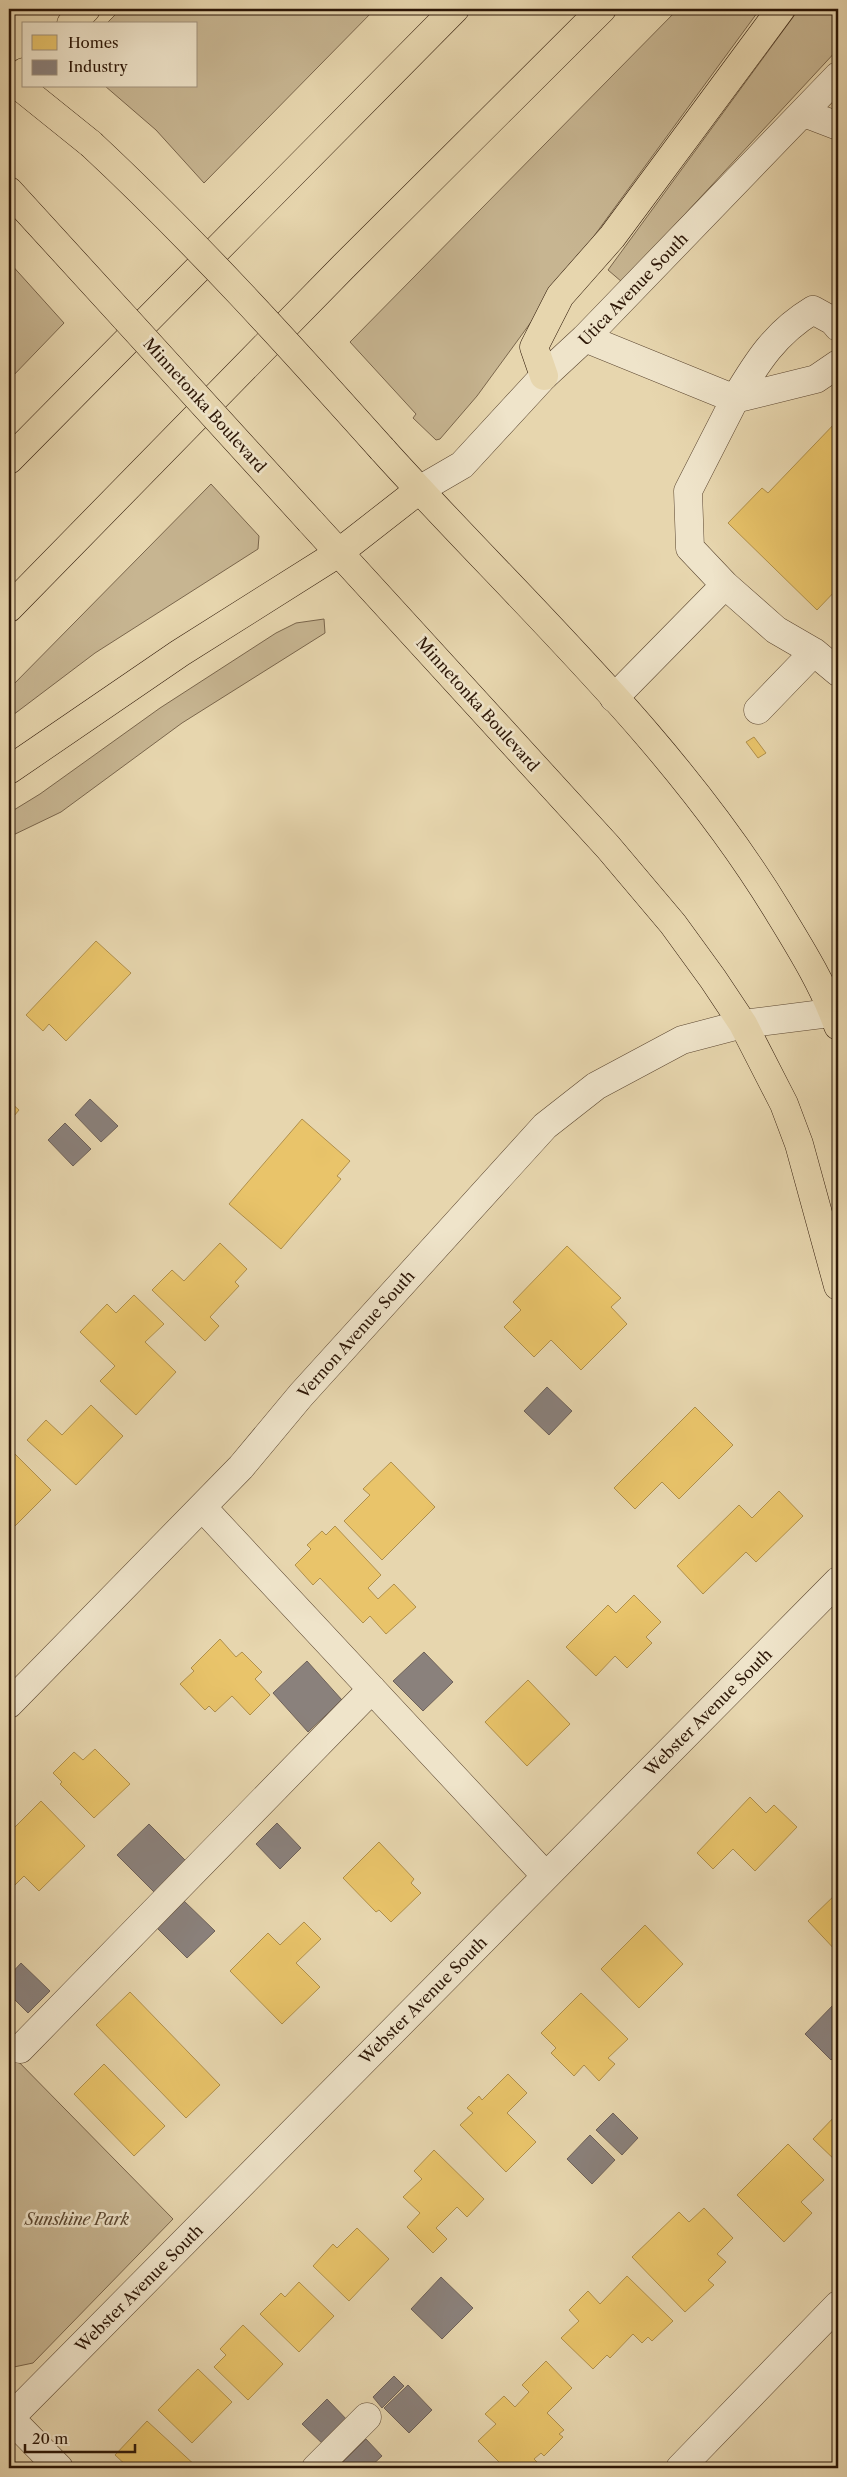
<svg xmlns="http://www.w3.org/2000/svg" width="847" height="2477" viewBox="0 0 847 2477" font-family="'Libre Caslon Text',serif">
	<rect width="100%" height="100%" fill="#e7d6ae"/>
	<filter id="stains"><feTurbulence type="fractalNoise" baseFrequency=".004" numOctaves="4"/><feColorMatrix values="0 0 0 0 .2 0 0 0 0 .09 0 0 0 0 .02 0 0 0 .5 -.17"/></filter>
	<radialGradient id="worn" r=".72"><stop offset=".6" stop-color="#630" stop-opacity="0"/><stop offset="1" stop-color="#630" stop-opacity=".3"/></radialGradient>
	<path fill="#c7b591" stroke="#7a664c" d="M 121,9 L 375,9 L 204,183 L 156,130 L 105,86 L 196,86 L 196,24 L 106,24 Z
		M 678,9 L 760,9 L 477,396 L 440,439 L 436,440 L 413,418 L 416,414 L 350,342 Z
		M 799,9 L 838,9 L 838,49 L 622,282 L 608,270 Z
		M 9,262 L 64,323 L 9,380 Z
		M 211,484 L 259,536 L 258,549 L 95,653 L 9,718 L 9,689 Z
		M 324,619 L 325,633 L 182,723 L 61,812 L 9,837 L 9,813 L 40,794 L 160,708 L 276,633 L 296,623 Z
		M 9,2052 L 173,2219 L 33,2363 L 9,2368 Z"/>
	<path fill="#e9c46a" stroke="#b0904c" d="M 838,420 L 838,588 L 817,610 L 728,523 L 762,488 L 768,493 Z
		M 754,737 L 766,753 L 758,758 L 746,742 Z
		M 96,941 L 131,973 L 66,1041 L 49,1024 L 43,1031 L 26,1015 Z
		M 9,1101 L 19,1110 L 9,1122 Z
		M 302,1119 L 350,1161 L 337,1176 L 341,1179 L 281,1249 L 229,1204 Z
		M 220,1243 L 247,1269 L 235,1282 L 239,1286 L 210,1317 L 219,1326 L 205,1341 L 152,1290 L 172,1270 L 184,1281 Z
		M 567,1246 L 621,1298 L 611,1307 L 627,1324 L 581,1370 L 551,1340 L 534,1357 L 504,1327 L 521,1310 L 513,1302 Z
		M 134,1295 L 164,1324 L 145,1342 L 176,1372 L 136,1415 L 100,1381 L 115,1366 L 80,1332 L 107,1304 L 116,1313 Z
		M 91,1405 L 123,1436 L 76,1485 L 27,1440 L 46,1420 L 62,1435 Z
		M 695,1407 L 733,1445 L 679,1499 L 662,1482 L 635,1509 L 614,1488 Z
		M 12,1451 L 51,1490 L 9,1532 L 9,1455 Z
		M 391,1462 L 435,1507 L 382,1560 L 344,1521 L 370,1495 L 363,1489 Z
		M 779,1491 L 803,1516 L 756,1562 L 746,1552 L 703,1594 L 677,1566 L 739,1505 L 752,1518 Z
		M 335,1526 L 381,1575 L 368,1588 L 378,1599 L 394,1584 L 416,1607 L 386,1634 L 370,1616 L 363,1623 L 320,1578 L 313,1585 L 295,1565 L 311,1549 L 307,1545 L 322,1531 L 326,1535 Z
		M 634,1595 L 661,1622 L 646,1637 L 652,1643 L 627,1668 L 615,1656 L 596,1676 L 566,1647 L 608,1605 L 616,1613 Z
		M 220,1639 L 236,1657 L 242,1652 L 262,1672 L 255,1679 L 270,1695 L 250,1715 L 232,1696 L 215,1712 L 209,1706 L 205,1710 L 180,1684 L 194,1671 L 191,1668 Z
		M 528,1680 L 570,1724 L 527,1766 L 485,1722 Z
		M 95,1749 L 130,1784 L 94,1818 L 60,1784 L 62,1782 L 53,1773 L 74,1752 L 83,1760 Z
		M 750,1797 L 766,1813 L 774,1805 L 797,1827 L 755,1871 L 733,1849 L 713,1869 L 697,1853 Z
		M 41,1801 L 85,1846 L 39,1891 L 24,1876 L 9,1891 L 9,1833 Z
		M 379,1842 L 414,1879 L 411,1883 L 421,1893 L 391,1922 L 379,1910 L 376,1912 L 343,1878 Z
		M 838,1892 L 838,1953 L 808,1921 Z
		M 304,1922 L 321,1939 L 296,1963 L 320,1987 L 282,2024 L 230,1971 L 268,1933 L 280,1945 Z
		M 645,1925 L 683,1964 L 639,2008 L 601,1969 Z
		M 130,1992 L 220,2085 L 186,2118 L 96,2025 Z
		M 581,1993 L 628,2039 L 608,2058 L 615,2064 L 599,2081 L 584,2065 L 574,2076 L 551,2053 L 556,2048 L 541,2033 Z
		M 104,2064 L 165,2126 L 134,2156 L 74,2094 Z
		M 508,2074 L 527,2093 L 507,2113 L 536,2142 L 506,2172 L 460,2125 L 473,2113 L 467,2108 L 479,2096 L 482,2100 Z
		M 838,2113 L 838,2163 L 813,2139 Z
		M 788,2144 L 824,2180 L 801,2202 L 812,2213 L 784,2242 L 737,2195 Z
		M 434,2150 L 484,2199 L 467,2217 L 457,2207 L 436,2228 L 447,2239 L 433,2253 L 407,2227 L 420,2213 L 403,2197 L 422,2179 L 414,2171 Z
		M 704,2208 L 733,2238 L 717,2254 L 726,2262 L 708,2280 L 714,2285 L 685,2312 L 632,2257 L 679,2212 L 689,2222 Z
		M 357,2228 L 389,2259 L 349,2301 L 313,2266 L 333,2244 L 337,2248 Z
		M 627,2276 L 673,2321 L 652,2341 L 648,2337 L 642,2343 L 633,2334 L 610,2358 L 607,2355 L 593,2369 L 561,2338 L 579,2321 L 569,2310 L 588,2291 L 600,2304 Z
		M 299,2282 L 334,2316 L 299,2352 L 260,2314 L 281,2293 L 285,2297 Z
		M 243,2325 L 283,2364 L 248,2400 L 214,2367 L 226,2355 L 220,2349 Z
		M 546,2361 L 572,2388 L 547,2413 L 564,2430 L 559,2434 L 563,2437 L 544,2456 L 541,2453 L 534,2459 L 543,2468 L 505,2468 L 478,2441 L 496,2424 L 485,2414 L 504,2396 L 515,2407 L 529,2392 L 522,2385 Z
		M 198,2369 L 232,2402 L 192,2443 L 158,2410 Z
		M 147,2421 L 198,2468 L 129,2468 L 115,2455 Z"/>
	<path fill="#8a817c" stroke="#6e6159" d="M 90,1099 L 118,1126 L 101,1142 L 75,1115 Z
		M 65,1123 L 91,1149 L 73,1166 L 48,1140 Z
		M 547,1387 L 572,1411 L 549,1435 L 524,1411 Z
		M 424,1652 L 453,1682 L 423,1711 L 393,1681 Z
		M 307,1661 L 342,1700 L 308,1732 L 273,1693 Z
		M 277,1823 L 301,1848 L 280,1869 L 256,1844 Z
		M 149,1824 L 187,1862 L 155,1893 L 117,1855 Z
		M 183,1900 L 215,1931 L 187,1958 L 156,1927 Z
		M 21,1963 L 50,1991 L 28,2013 L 9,1994 L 9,1976 Z
		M 836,2002 L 838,2004 L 838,2053 L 831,2060 L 805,2034 Z
		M 613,2113 L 638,2138 L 622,2155 L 596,2130 Z
		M 590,2135 L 615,2160 L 592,2184 L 567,2159 Z
		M 441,2277 L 473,2308 L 442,2339 L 411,2309 Z
		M 394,2376 L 404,2386 L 382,2408 L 373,2397 Z
		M 408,2385 L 432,2410 L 409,2433 L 384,2408 Z
		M 327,2399 L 350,2423 L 326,2447 L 302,2424 Z
		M 366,2439 L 382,2456 L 369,2468 L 343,2468 L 340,2465 Z"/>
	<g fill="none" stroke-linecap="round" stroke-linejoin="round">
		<defs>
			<path id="minor" d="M 804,113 L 838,126
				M 585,338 L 735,399 L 688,491 L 690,548 L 725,585 L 776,630 L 814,652 L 838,672
				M 735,399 C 757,362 775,333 813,310 L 833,321 L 838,327
				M 735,399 L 816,379 L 838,364
				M 419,490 L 462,465 L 544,376 L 585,338 L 838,76
				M 614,698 L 725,585
				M 758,710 L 814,652
				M 203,1508 L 546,1876
				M 9,1704 L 241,1467 L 301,1395 L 545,1126 L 596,1086 L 682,1040 L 743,1024 L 838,1012
				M 20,2049 L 372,1689
				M 9,2417 L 59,2468
				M 9,2419 L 838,1581
				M 316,2468 L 367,2417
				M 680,2468 L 838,2305"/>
			<path id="major" d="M 9,78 L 91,144
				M 9,191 L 126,319
				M 382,449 C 518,600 673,738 779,913 C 801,949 824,986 838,1026
				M 310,521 L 608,847 L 673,924 L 713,979 L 743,1024 L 784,1104 L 799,1144 L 838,1286"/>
			<path id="highway" d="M 71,24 L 86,9
				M 9,85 L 24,72
				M 544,376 L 534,347 L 560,296 L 612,237 L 781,9
				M 9,460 L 455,9
				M 9,608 L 344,266 L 602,9
				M 9,770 L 180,653 L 337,554 L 419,490"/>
		</defs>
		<use href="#minor" stroke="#5b4630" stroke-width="29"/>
		<use href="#major" stroke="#2c1606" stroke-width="29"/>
		<use href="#highway" stroke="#2c1606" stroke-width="29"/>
		<use href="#minor" stroke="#efe4ca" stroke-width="28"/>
		<use href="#major" stroke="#e7d6ae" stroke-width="28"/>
		<use href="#highway" stroke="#e7d6ae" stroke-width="28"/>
		<defs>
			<path id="major-bridge" d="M 91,144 C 194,240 288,344 382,449
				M 126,319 L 310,521"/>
		</defs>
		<use href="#major-bridge" stroke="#2c1606" stroke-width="29" stroke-linecap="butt"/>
		<use href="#major-bridge" stroke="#e7d6ae" stroke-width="28"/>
	</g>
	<g text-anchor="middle" stroke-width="5" stroke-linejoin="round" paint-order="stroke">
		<g font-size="16" fill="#2c1606" stroke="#efe4ca">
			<text transform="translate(633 289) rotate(-46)" y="6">Utica Avenue South</text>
			<text transform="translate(205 405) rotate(48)" y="6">Minnetonka Boulevard</text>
			<text transform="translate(478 704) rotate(48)" y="6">Minnetonka Boulevard</text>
			<text transform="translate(356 1334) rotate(-48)" y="6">Vernon Avenue South</text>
			<text transform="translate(708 1712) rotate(-45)" y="6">Webster Avenue South</text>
			<text transform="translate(423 2000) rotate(-45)" y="6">Webster Avenue South</text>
			<text transform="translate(139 2288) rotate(-45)" y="6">Webster Avenue South</text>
		</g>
		<g font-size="16" font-style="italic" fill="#5a4630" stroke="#efe4ca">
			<text x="77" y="2225">Sunshine Park</text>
		</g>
	</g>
	<rect width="847" height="2477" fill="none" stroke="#e7d6ae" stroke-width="30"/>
	<rect x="10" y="10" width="827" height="2457" fill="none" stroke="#2c1606" stroke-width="2.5"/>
	<rect x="15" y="15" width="817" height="2447" fill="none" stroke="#2c1606"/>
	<rect x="22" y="22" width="175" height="65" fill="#efe4ca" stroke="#a1927c"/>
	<rect x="32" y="35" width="25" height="15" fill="#e9c46a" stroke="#a1927c"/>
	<text x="68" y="48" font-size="15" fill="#2c1606">Homes</text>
	<rect x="32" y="60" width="25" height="15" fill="#8a817c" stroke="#a1927c"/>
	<text x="68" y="72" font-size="15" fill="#2c1606">Industry</text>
	<path d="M25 2444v8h110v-8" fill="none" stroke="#2c1606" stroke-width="2.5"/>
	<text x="32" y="2444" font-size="15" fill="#2c1606" stroke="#efe4ca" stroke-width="4" paint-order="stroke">20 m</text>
	<rect width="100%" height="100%" filter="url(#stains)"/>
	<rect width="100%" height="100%" fill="url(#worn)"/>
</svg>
